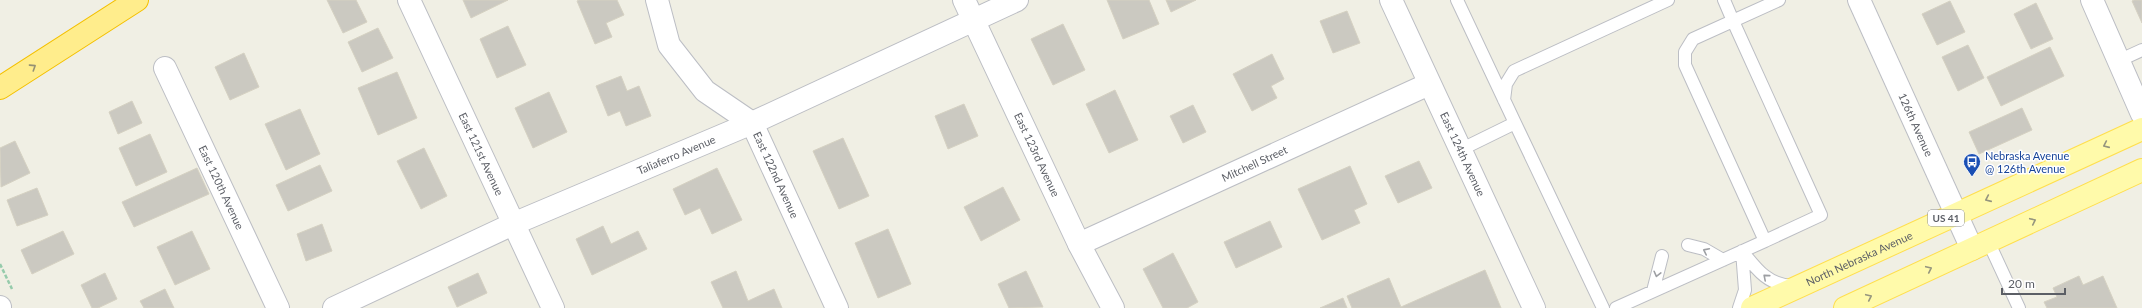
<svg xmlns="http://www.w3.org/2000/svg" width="2142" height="308" viewBox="0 0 2142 308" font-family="Lato,sans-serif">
	<rect width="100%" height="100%" fill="#f0efe4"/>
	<path fill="#cbc9c1" stroke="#d5d1c2" d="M 327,0 L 356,0 L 367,22 L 343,33 Z
		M 463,0 L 508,0 L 471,18 Z
		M 579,0 L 617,0 L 624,15 L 606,23 L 612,37 L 595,44 L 577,1 Z
		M 1107,0 L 1149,0 L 1159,24 L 1123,39 Z
		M 1166,0 L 1196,0 L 1171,12 Z
		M 2134,0 L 2142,0 L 2142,23 L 2132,1 Z
		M 1950,1 L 1965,32 L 1937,45 L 1922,14 Z
		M 2036,3 L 2053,39 L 2031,49 L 2014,14 Z
		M 1347,11 L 1360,43 L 1333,53 L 1320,21 Z
		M 1063,24 L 1085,70 L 1053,85 L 1031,39 Z
		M 508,26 L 526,65 L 497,78 L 480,39 Z
		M 378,28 L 393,58 L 362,72 L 348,42 Z
		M 1968,45 L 1984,78 L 1958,91 L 1942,57 Z
		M 2050,47 L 2064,76 L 2001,106 L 1987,77 Z
		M 244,53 L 259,87 L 230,100 L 215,67 Z
		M 1272,54 L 1284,79 L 1271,86 L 1277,98 L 1252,111 L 1233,74 Z
		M 397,72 L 417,118 L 378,135 L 358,88 Z
		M 621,76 L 627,91 L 639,86 L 651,116 L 626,126 L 620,111 L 608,116 L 596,86 Z
		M 1115,90 L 1138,140 L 1109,153 L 1086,104 Z
		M 549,92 L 567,132 L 533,148 L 515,108 Z
		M 132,101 L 142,123 L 118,134 L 109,112 Z
		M 964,104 L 978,136 L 948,149 L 935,116 Z
		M 1193,105 L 1206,132 L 1183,143 L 1170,116 Z
		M 2022,108 L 2032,130 L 1979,154 L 1969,132 Z
		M 300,109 L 320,154 L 286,170 L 265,124 Z
		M 150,134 L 167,172 L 136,186 L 119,148 Z
		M 843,138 L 869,196 L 839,209 L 813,151 Z
		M 15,141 L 30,173 L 1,187 L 0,148 Z
		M 424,148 L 447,196 L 421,209 L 397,161 Z
		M 1419,161 L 1432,188 L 1398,203 L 1385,176 Z
		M 320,165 L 332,191 L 288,211 L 276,185 Z
		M 1350,166 L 1367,204 L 1354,210 L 1360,223 L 1322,240 L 1298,189 Z
		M 197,168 L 209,194 L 134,227 L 122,202 Z
		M 717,168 L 742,220 L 712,234 L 700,208 L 685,215 L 673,189 Z
		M 1003,187 L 1020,220 L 981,241 L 964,207 Z
		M 37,188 L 48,215 L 17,226 L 7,200 Z
		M 1270,221 L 1282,247 L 1236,268 L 1224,242 Z
		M 322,224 L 332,251 L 306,261 L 297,234 Z
		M 603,226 L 611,244 L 638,231 L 647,249 L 592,275 L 576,239 Z
		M 888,229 L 911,284 L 878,298 L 855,243 Z
		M 63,231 L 74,254 L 32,274 L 21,250 Z
		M 192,231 L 210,269 L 175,285 L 157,247 Z
		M 1173,253 L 1198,302 L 1187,308 L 1163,308 L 1143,269 Z
		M 1485,270 L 1501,308 L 1352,308 L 1347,296 L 1389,278 L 1401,307 Z
		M 736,271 L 748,301 L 774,289 L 782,308 L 723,308 L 711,282 Z
		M 1026,271 L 1043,307 L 1009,308 L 998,284 Z
		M 105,273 L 117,299 L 98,308 L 92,308 L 81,285 Z
		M 478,273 L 487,293 L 457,307 L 448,287 Z
		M 2079,276 L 2083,285 L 2103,276 L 2117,308 L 2047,308 L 2044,302 L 2057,297 L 2053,288 Z
		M 165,289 L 174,308 L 144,308 L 140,301 Z
		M 1343,298 L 1347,308 L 1320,308 Z"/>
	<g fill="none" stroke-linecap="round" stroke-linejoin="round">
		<defs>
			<path id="lane" d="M 1457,0 L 1515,123
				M 1724,0 L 1733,21 L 1821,215 L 1765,241 L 1685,65 L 1685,52 L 1693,39 L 1779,0
				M 2118,61 L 2142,50
				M 1504,100 L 1506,84 L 1514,71 L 1668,0
				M 1460,150 L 1515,123 L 1603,308
				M 1988,241 L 2019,308
				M 1688,245 L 1704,249 L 1723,260
				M 1742,251 C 1757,270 1768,285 1793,286
				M 1653,291 L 1662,256
				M 1616,308 L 1765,241
				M 1739,308 L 1745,290 L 1742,251"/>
			<g id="street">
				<path id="s1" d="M 409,0 L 553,308"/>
				<path id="s2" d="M 657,0 L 669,45 L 705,91 L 752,123 L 837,308"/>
				<path id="s3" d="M 964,0 L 1079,244 L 1113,308"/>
				<path id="s4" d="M 1391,0 L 1534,308"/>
				<path id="s5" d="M 1859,0 L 1972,249"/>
				<path d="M 2092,0 L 2142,114"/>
				<path id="s6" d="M 165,68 L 278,308"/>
				<path id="s7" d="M 1079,244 L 1429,84"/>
				<path d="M 0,307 L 0,308"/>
				<path id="s8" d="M 334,308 L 513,224 L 752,123 L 1017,0"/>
			</g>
			<g id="primary">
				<path id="s9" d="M 1752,308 L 2142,129"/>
				<path d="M 1845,308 L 2142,170"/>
			</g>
			<path id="highway" d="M 0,88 L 137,0"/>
		</defs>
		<use href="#lane" stroke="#bcbec4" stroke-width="14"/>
		<use href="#street" stroke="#bcbec4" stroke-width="24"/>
		<use href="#primary" stroke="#ffdf4e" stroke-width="24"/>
		<use href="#highway" stroke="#f4c000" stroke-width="24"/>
		<path stroke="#96cbab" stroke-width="2.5" stroke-dasharray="4 2" stroke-linecap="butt" d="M 0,264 L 12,289"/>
		<use href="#lane" stroke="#fff" stroke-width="12"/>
		<use href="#street" stroke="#fff" stroke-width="22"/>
		<use href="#primary" stroke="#fffaaa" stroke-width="22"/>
		<use href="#highway" stroke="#ffed8c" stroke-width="22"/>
	</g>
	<defs><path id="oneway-chevron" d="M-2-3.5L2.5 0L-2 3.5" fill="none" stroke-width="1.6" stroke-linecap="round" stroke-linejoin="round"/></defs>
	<use stroke="#959173" href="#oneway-chevron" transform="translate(33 67) rotate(-33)"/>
	<g stroke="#95957e">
		<use href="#oneway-chevron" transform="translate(2106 145) rotate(156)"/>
		<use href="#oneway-chevron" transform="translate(1988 199) rotate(156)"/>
		<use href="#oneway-chevron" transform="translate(2033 221) rotate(-25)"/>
		<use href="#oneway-chevron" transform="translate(1929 269) rotate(-25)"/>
		<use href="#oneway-chevron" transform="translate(1869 297) rotate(-25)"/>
	</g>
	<g stroke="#9d9fa3">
		<use href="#oneway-chevron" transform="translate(1706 251) rotate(-154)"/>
		<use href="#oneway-chevron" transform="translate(1657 274) rotate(104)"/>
		<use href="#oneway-chevron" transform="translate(1766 277) rotate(-139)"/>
	</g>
	<defs>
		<symbol id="bus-pin" viewBox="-11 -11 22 30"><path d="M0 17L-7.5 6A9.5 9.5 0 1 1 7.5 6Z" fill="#1a4fb4" stroke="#fff"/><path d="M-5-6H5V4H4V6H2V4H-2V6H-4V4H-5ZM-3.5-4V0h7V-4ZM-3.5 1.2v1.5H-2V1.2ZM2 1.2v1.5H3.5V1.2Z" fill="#fff"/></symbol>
	</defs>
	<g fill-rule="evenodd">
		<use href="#bus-pin" x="1962" y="152" width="20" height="27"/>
	</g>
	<g text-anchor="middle" stroke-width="3" stroke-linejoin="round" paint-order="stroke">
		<rect fill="#fff" stroke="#8d8f94" stroke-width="1" x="1928" y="210" width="36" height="16" rx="3"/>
		<g font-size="10" font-weight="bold" fill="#5c5f66">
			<text x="1946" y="222">US 41</text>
		</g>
		<g font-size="11" fill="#5c5f66" stroke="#fff">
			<text dy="4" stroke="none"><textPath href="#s5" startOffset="137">126th Avenue</textPath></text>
			<text dy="4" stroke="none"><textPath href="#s1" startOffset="170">East 121st Avenue</textPath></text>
			<text dy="4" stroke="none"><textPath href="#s4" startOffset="170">East 124th Avenue</textPath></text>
			<text dy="4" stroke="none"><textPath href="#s8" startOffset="375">Taliaferro Avenue</textPath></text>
			<text dy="4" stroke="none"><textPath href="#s3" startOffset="171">East 123rd Avenue</textPath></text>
			<text dy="4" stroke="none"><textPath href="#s7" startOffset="193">Mitchell Street</textPath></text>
			<text dy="4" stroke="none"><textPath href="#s2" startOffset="219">East 122nd Avenue</textPath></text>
			<text dy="4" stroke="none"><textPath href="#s6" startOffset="132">East 120th Avenue</textPath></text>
			<text dy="4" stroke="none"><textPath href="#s9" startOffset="118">North Nebraska Avenue</textPath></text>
		</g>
		<g font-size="11" fill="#164399" stroke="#fff" text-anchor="start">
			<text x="1985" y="160">Nebraska Avenue<tspan x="1985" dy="13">@ 126th Avenue</tspan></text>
		</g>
	</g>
	<path d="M2002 288v6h63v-6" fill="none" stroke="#5c5f66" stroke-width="2"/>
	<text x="2008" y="288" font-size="12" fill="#5c5f66" stroke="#ffffff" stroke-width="3" paint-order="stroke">20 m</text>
</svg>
